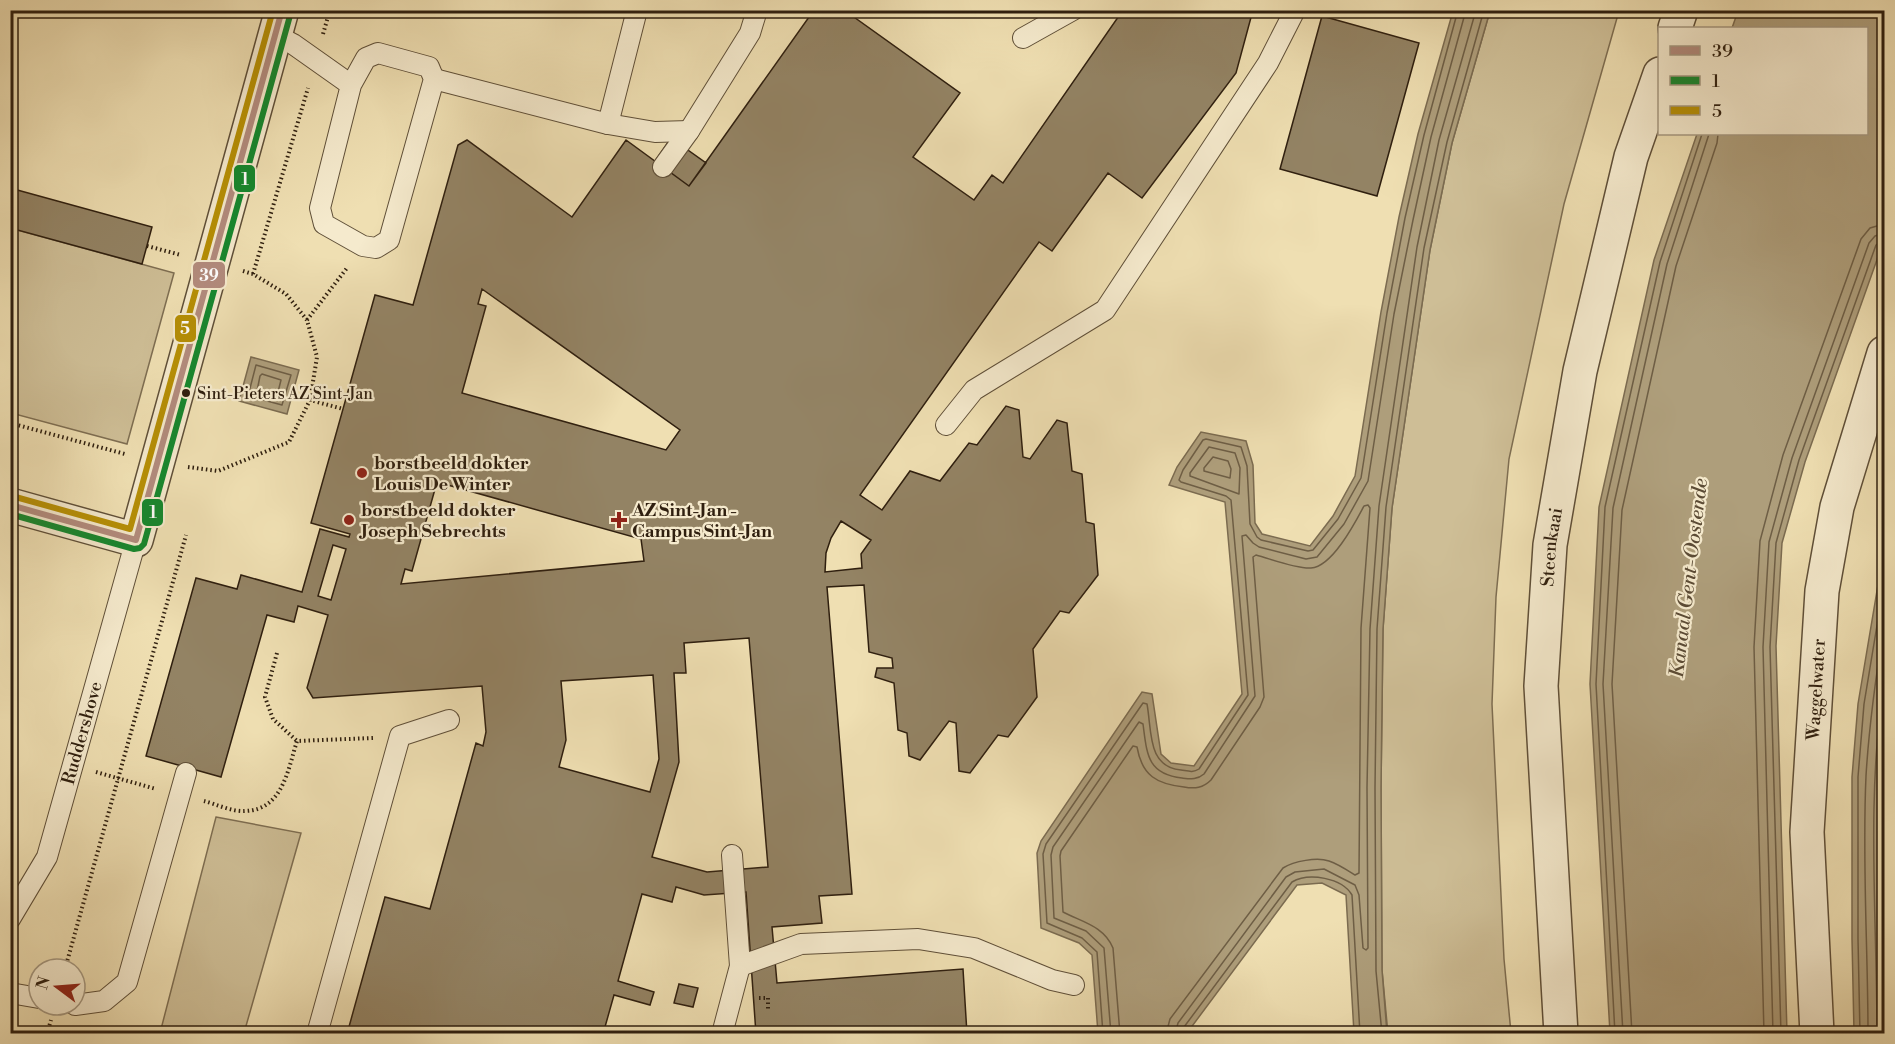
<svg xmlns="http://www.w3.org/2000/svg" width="1895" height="1044" viewBox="0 0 1895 1044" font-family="'Libre Bodoni',serif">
	<rect width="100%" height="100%" fill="#efdfb2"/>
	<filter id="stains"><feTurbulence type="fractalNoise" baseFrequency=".00333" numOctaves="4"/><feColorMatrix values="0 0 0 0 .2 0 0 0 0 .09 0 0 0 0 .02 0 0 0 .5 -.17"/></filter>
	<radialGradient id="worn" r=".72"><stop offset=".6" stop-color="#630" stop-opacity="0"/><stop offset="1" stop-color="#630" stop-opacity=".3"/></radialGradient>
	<path fill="#cebe96" stroke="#7e6e52" stroke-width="1.5" d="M 1490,11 L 1619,11 L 1564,204 L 1509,459 L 1496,597 L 1492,704 L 1504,959 L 1511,1033 L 1388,1034 L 1382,970 L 1381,788 L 1383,629 L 1392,508 L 1430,250 L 1452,143 Z
		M 10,228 L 174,273 L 127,444 L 11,413 Z
		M 216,817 L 301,833 L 244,1033 L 160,1033 Z"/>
	<path fill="#ae9e7b" stroke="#7b6b50" stroke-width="1.5" d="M 1453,11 L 1490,11 L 1452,143 L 1430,250 L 1392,508 L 1383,629 L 1381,788 L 1382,970 L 1387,1033 L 1354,1033 L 1346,895 L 1322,883 L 1297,885 L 1187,1033 L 1098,1033 L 1092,955 L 1079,943 L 1041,928 L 1037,853 L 1041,841 L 1142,692 L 1152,694 L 1161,754 L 1171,763 L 1194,766 L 1242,694 L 1225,502 L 1169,485 L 1177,467 L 1201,432 L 1246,441 L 1253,465 L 1255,523 L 1262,534 L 1310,546 L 1333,516 L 1355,476 L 1381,312 L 1399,217 L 1418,134 Z
		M 1738,11 L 1884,11 L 1884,240 L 1805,462 L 1782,543 L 1776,646 L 1787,1033 L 1610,1033 L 1590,684 L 1599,507 L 1654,260 L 1697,134 L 1866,134 L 1866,28 L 1732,28 Z
		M 251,357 L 299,370 L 287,414 L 239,401 Z
		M 1884,549 L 1884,1033 L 1854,1033 L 1852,939 L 1852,777 L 1858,704 Z"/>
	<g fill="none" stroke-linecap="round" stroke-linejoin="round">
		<path stroke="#6e5e45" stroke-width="1.5" d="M 256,365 L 291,375 L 282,405 L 248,396 Z
			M 262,374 L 281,380 L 277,396 L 257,391 L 260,376 Z
			M 1209,447 L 1235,453 L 1240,468 L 1239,494 L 1190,476 L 1190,473 Z
			M 1213,457 L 1228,461 L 1231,469 L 1230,478 L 1204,471 L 1204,468 Z
			M 1103,1034 L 1097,952 L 1082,938 L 1047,923 L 1043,854 L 1046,844 L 1143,703 L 1147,704 C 1152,731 1147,767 1181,770 C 1188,771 1193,773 1199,769 L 1248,695 L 1231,500 L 1226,496 L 1181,482 L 1179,480 L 1183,470 L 1203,440 L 1206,439 L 1241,447 L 1247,466 L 1250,524 L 1257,537 L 1261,540 L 1308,551 L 1313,550 L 1338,519 L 1361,478 L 1387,313 L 1405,218 L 1424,135 L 1458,10
			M 1111,1034 L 1104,948 L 1086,931 L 1054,918 L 1051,855 L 1053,847 L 1139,722 L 1143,724 C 1147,754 1147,774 1182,778 C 1191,779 1197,780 1204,774 L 1255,696 L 1242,536 L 1246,535 L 1253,543 L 1259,547 L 1306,559 L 1317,557 L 1344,524 L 1368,481 L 1394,314 L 1413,220 L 1431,137 L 1466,10
			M 1120,1034 L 1113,948 C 1104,926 1082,922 1063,912 L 1060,856 L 1061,851 L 1133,746 L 1137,747 C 1142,776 1157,784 1184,787 C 1195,789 1203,788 1211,780 L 1260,707 L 1264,697 L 1253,557 L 1256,555 C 1271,559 1296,569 1311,568 C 1332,567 1355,523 1364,506 L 1368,505 L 1370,508 L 1361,628 L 1359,873 L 1355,875 C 1347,870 1338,864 1329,861 C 1317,857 1294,861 1283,868 L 1170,1019 L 1166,1034
			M 1175,1034 L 1178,1023 L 1286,877 L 1295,872 L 1324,869 L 1355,885 L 1359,895 L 1363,948 L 1366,950 L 1368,948 L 1367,788 L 1370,629 L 1379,506 L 1417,247 L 1439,140 L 1476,10
			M 1182,1034 L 1184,1027 L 1292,882 C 1309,872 1342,878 1352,895 L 1360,1034
			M 1382,1034 L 1376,971 L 1375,788 L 1377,629 L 1386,507 L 1424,248 L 1447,142 L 1484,10
			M 1615,1034 L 1596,684 L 1605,507 L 1660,262 L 1702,134
			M 1623,1034 L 1603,684 L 1613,508 L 1667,264 L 1709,134
			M 1632,1034 L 1612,684 L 1622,510 L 1676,266 L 1717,143 L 1718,134
			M 1764,1034 L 1754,647 L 1760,541 L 1783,455 L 1861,239 L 1870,228 L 1884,224
			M 1773,1034 L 1763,647 L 1769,542 L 1792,458 L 1869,243 L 1875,236 L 1884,233
			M 1781,1034 L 1770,647 L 1776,543 L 1799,460 L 1876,245 L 1880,242 L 1884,241
			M 1860,1034 L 1858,939 L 1858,777 L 1864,704 L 1884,583
			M 1868,1034 C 1868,948 1862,862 1866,776 C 1869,725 1876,675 1884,625
			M 1877,1034 C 1877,917 1866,798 1884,683"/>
	</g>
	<path fill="#938364" stroke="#2f1f0f" stroke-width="1.5" fill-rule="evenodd" d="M 814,10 L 844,10 L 960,93 L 913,157 L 974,200 L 992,175 L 1003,183 L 1123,10 L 1253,10 L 1236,73 L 1142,198 L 1108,173 L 1052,251 L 1039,242 L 860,495 L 882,510 L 910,471 L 940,481 L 969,443 L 977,445 L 1006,406 L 1019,410 L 1023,457 L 1030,459 L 1057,420 L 1067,423 L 1072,471 L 1082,474 L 1086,522 L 1094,524 L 1098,575 L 1069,613 L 1060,611 L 1033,649 L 1037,697 L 1008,737 L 998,735 L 970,773 L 959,771 L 956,723 L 949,721 L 920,760 L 909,756 L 907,733 L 898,730 L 894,683 L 875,677 L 877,668 L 893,668 L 892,658 L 869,652 L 864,585 L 827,587 L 852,894 L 819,896 L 822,923 L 772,927 L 777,983 L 963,969 L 967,1034 L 756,1034 L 746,892 L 704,895 L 676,887 L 672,902 L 642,894 L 618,981 L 654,992 L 650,1005 L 614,995 L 603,1034 L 347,1034 L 385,897 L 430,909 L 476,743 L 483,746 L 486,732 L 482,686 L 313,698 L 307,688 L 328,615 L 298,606 L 294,622 L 267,615 L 221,777 L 146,756 L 196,578 L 237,589 L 241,575 L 302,592 L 320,529 L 349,537 L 350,534 L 311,523 L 375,295 L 413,305 L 458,145 L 467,140 L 572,217 L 626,140 L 689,186 ZM 482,289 L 680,430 L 666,450 L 462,393 L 486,306 L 478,304 ZM 437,482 L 641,539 L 644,561 L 401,584 L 405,569 L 412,571 ZM 841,521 L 871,540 L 861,554 L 862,568 L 825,572 L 826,553 L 831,538 ZM 333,545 L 346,549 L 331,600 L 318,596 ZM 749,638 L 768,867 L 707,872 L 652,857 L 679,762 L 674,673 L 686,673 L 684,643 ZM 653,675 L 659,759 L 650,792 L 559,767 L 566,740 L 561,681 Z
		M 1322,16 L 1419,43 L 1377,196 L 1280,169 Z
		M 671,138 L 706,163 L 689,186 L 655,161 Z
		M 10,188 L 152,227 L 142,264 L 10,228 Z
		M 679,984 L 698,988 L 693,1007 L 674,1003 Z"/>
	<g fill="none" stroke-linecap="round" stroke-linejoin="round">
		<defs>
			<g id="lane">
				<path d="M 276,35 L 293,44 L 351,85 L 320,208 L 324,224 L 363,246 L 376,248 L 389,240 L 434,79 L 429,67 L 378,53 L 366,58 L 351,85"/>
				<path d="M 1023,38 L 1073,10"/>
				<path d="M 434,79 L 608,124 L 655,132 L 689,131"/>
				<path d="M 608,124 L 637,10"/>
				<path d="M 663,167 L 689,131 L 750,33 L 757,10"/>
				<path d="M 946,425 L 974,390 L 1105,310 L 1268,63 L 1295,10"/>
				<path id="s1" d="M 10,919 L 47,857 L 136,540"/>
				<path d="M 740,966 L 801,944 L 918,939 L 974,948 L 1052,980 L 1074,985"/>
				<path d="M 10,993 L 39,998"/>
				<path d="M 75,1005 L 104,1001 L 127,982 L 186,773"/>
				<path d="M 317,1034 L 400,736 L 449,720"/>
				<path d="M 722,1034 L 740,966 L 732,855"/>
			</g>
			<g id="street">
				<path d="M 1675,28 L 1681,10"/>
				<path d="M 10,505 L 136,540 L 282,10"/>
				<path id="s2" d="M 1561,1034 L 1541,686 L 1550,545 L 1580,371 L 1631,157 L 1660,74"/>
				<path id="s3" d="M 1817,1034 L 1807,832 L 1822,591 L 1837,507 L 1884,353"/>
			</g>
		</defs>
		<use href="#lane" stroke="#5f4f38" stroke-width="22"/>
		<use href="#street" stroke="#5f4f38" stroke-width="36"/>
		<path stroke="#2f1f0f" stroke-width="4" stroke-dasharray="1.5 3" stroke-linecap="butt" d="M 323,34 L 330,10
			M 147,246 L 181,255
			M 243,271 L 253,274 L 286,294 L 307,320 L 317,357 L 310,400
			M 253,274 L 308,88
			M 307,320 L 347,268
			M 10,423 L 125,454
			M 188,467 L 218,471 L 289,442 L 310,400 L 343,409
			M 277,653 L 265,697 L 273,719 L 297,741
			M 96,772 L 156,789
			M 204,801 C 216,804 232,812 245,811 C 283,810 288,769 297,741 L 373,738
			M 65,969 L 186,535
			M 759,998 L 768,998 L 768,1010
			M 47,1034 L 51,1020"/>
		<use href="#lane" stroke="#f5eacd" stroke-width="20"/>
		<use href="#street" stroke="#f5eacd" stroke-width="33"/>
		<defs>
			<path id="bus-1" d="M 10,505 L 136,540
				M 136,540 L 282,10"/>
			<path id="bus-2" d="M 10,514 L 134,549 L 140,548 L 144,544 L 291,12"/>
			<path id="bus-3" d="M 12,496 L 130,529 L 273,10"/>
		</defs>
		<use href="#bus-1" stroke="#f5eacd" stroke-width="10"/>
		<use href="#bus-2" stroke="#f5eacd" stroke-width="10"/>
		<use href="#bus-3" stroke="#f5eacd" stroke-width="10"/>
		<use href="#bus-1" stroke="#b28b7d" stroke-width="6"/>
		<use href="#bus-2" stroke="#15882e" stroke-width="6"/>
		<use href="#bus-3" stroke="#b68f05" stroke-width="6"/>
	</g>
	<circle fill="#2f1f0f" stroke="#f5eacd" stroke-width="2" cx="186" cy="393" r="5"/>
	<g fill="#8f2418" stroke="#f5eacd" stroke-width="2">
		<circle cx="362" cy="473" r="6"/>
		<circle cx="349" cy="520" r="6"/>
		<path d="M616 511h6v6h6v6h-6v6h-6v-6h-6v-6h6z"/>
	</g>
	<g text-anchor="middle" stroke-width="4.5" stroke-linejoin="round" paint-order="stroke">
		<g font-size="16" fill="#2f1f0f" stroke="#f5eacd" text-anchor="start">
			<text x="197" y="399">Sint-Pieters AZ Sint-Jan</text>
		</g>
		<g font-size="18" font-weight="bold" fill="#2f1f0f" stroke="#f5eacd" text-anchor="start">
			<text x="374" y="469">borstbeeld dokter<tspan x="374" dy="21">Louis De Winter</tspan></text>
			<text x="361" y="516">borstbeeld dokter<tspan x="361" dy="21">Joseph Sebrechts</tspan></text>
			<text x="632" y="516">AZ Sint-Jan -<tspan x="632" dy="21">Campus Sint-Jan</tspan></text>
		</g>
		<g font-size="18" fill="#2f1f0f" stroke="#f5eacd">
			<text dy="6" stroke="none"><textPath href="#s2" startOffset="488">Steenkaai</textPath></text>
			<text dy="6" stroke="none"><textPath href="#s3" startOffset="345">Waggelwater</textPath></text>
			<text dy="6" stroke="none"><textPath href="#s1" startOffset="201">Ruddershove</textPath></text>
		</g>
		<g font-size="20" font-style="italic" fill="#5b4b35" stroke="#f5eacd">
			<text transform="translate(1688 578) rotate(-83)" y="7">Kanaal Gent-Oostende</text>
		</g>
	</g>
	<g stroke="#f5eacd" stroke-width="2">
		<rect x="233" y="164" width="23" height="29" rx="6" fill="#15882e"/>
		<rect x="192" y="261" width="34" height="28" rx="6" fill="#b28b7d"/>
		<rect x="174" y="314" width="23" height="29" rx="6" fill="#b68f05"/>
		<rect x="141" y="498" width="23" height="29" rx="6" fill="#15882e"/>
	</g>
	<g font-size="16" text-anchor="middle" font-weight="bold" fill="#fff">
		<text x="245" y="185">1</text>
		<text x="209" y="281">39</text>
		<text x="185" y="334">5</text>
		<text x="153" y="518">1</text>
	</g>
	<rect width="1895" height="1044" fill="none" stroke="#efdfb2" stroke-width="36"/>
	<rect x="12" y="12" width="1871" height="1020" fill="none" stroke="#2f1f0f" stroke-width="3"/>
	<rect x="18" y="18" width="1859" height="1008" fill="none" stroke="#2f1f0f" stroke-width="1.5"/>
	<rect x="1658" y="27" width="210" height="108" fill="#f5eacd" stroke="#a69981" stroke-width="1.5"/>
	<rect x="1670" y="46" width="30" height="9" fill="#b28b7d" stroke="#a69981" stroke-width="1.5"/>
	<text x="1712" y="57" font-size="18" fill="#2f1f0f">39</text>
	<rect x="1670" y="76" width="30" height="9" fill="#15882e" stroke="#a69981" stroke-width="1.5"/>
	<text x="1712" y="87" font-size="18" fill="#2f1f0f">1</text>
	<rect x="1670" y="106" width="30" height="9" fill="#b68f05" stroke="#a69981" stroke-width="1.5"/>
	<text x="1712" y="117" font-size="18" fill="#2f1f0f">5</text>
	<g transform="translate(57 987) rotate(286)"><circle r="28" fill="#f5eacd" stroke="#a69981" stroke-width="1.5"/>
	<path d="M0-4.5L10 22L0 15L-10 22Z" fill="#8f2418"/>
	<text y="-9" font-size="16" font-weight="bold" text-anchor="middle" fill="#2f1f0f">N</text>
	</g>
	<rect width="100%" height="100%" filter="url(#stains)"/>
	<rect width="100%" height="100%" fill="url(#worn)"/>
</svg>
